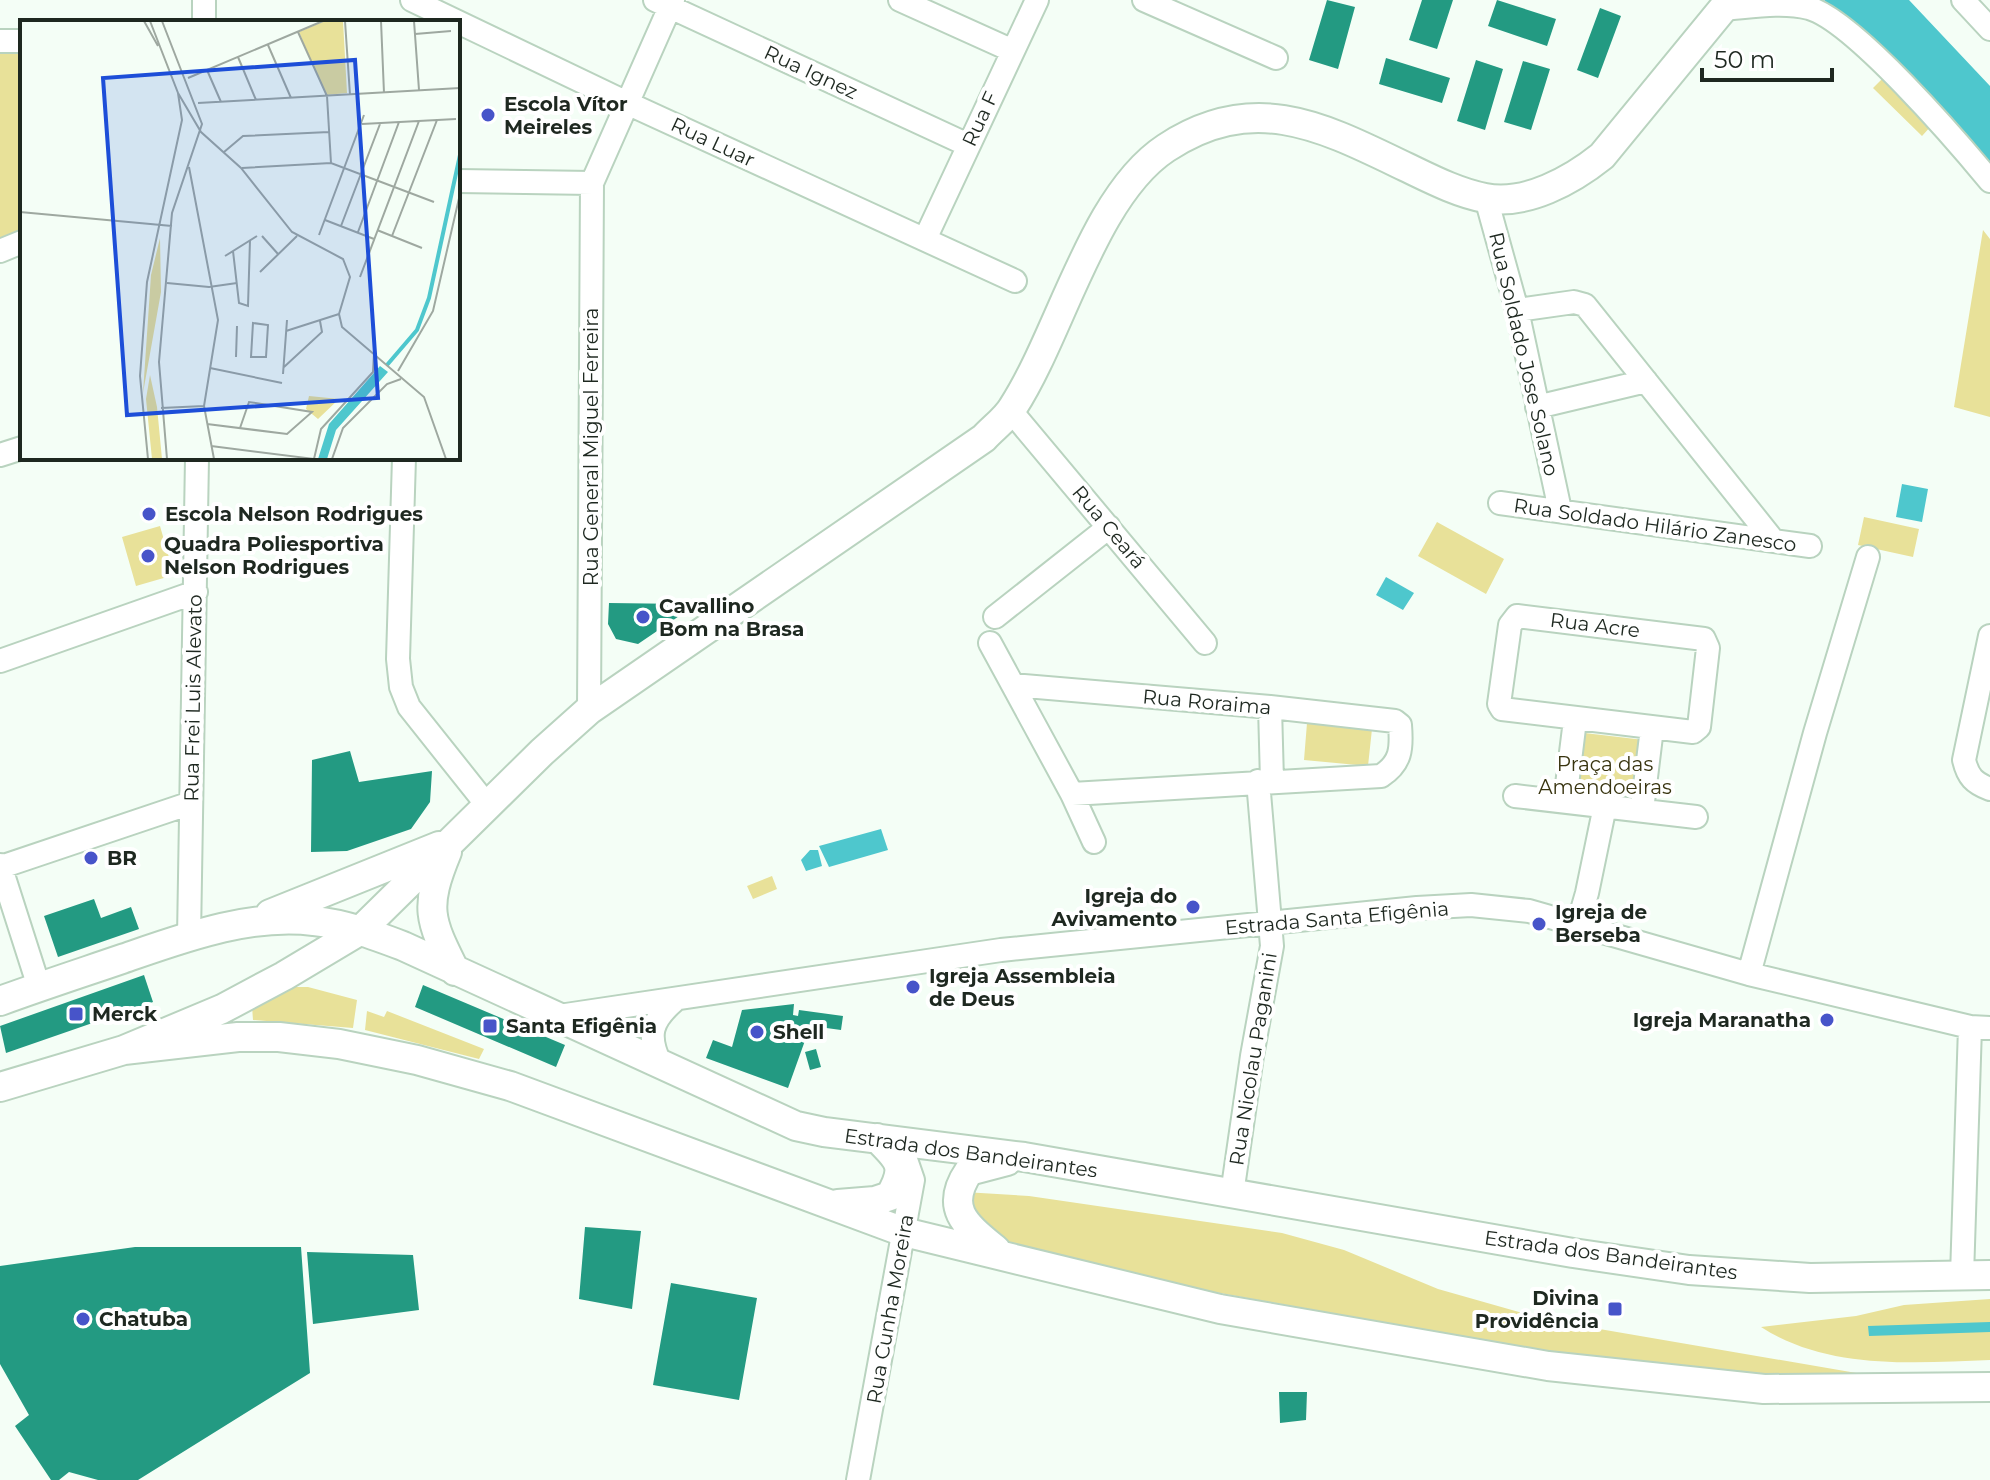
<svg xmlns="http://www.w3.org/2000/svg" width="1990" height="1480" viewBox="0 0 1990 1480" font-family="Montserrat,sans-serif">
	<rect width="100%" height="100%" fill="#f4fef6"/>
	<path fill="#e8e199" d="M 0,54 L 22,54 L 22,243 L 0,251 Z
		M 1884,77 L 1932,125 L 1922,136 L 1873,88 Z
		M 1983,230 L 1990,239 L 1990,417 L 1954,407 Z
		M 1864,517 L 1919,529 L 1913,557 L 1858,545 Z
		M 1437,522 L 1504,559 L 1486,594 L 1418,556 Z
		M 160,526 L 174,575 L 136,586 L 122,537 Z
		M 1307,723 L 1372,729 L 1368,766 L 1304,760 Z
		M 1576,732 L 1644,740 L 1634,819 L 1567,811 Z
		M 772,876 L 777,889 L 753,899 L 747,886 Z
		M 289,987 L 308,987 L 357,1000 L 353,1028 L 253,1020 L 252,1006 Z
		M 367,1011 L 384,1017 L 387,1011 L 484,1049 L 479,1059 L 365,1030 Z
		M 964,1192 L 1029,1196 L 1282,1233 L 1344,1250 L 1438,1289 L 1547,1320 L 1868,1375 L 1793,1383 L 1550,1353 L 1176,1285 L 983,1243 Z
		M 1990,1299 L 1990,1360 C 1914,1363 1828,1370 1761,1327 L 1856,1316 L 1904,1305 Z"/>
	<path fill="#4ec7cd" d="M 1824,0 L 1909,0 L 1990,86 L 1990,168 Z
		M 1902,484 L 1928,489 L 1922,522 L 1896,517 Z
		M 1386,577 L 1414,593 L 1403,610 L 1376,595 Z
		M 881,829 L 888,850 L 829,867 L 819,846 Z
		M 810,850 L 818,850 L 822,866 L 806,871 L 801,860 Z
		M 1990,1322 L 1990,1332 L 1869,1336 L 1868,1326 Z"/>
	<path fill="#239a82" d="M 1327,0 L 1355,7 L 1338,69 L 1309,60 Z
		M 1422,0 L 1453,0 L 1437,49 L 1409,40 Z
		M 1497,0 L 1556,19 L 1547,46 L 1488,26 Z
		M 1600,8 L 1621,16 L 1598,78 L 1577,70 Z
		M 1386,58 L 1450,78 L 1442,103 L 1379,84 Z
		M 1476,60 L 1503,69 L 1485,130 L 1457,121 Z
		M 1523,61 L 1550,69 L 1531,130 L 1504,122 Z
		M 609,603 L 686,604 L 688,610 L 638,644 L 616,639 L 608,624 Z
		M 350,751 L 359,782 L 432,771 L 430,802 L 411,829 L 347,851 L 311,852 L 312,760 Z
		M 94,899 L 101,918 L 131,907 L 139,929 L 58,957 L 44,916 Z
		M 144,975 L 153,1002 L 6,1053 L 0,1026 Z
		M 423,985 L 565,1045 L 556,1067 L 415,1007 Z
		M 794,1004 L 793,1015 L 798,1016 L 799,1010 L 843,1016 L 841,1030 L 819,1027 L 818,1037 L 807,1035 L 788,1088 L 706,1058 L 713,1040 L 732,1047 L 742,1010 Z
		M 816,1049 L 821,1067 L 810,1070 L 805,1052 Z
		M 585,1227 L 641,1231 L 632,1309 L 579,1299 Z
		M 135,1247 L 301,1247 L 310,1373 L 138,1480 L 98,1480 L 69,1472 L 59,1480 L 51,1480 L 15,1426 L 29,1415 L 0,1364 L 0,1266 Z
		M 307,1252 L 413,1255 L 419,1310 L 313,1324 Z
		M 671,1283 L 757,1298 L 739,1400 L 653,1385 Z
		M 1279,1392 L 1307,1392 L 1306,1420 L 1280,1423 Z"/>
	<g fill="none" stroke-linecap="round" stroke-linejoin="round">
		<defs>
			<path id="minor" d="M 412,0 L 627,103 L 1015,281
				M 655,0 L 968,145
				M 900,0 L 1013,51
				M 1144,0 L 1276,58
				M 1963,0 L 1990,29
				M 1723,9 C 1750,7 1782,1 1809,8 C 1854,21 1957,141 1990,181
				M 204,22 L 204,0
				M 0,41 L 22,41
				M 458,181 L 592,183
				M 1486,198 L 1517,310 L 1560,510
				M 925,239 L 1037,0
				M 0,251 L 22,242
				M 1517,310 L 1574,302 L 1585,305 L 1773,540
				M 1537,407 L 1646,381
				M 1011,411 L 1205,643
				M 0,455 L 22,448
				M 404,458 L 398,659 L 401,687 L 409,707 L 487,805
				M 1500,503 L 1810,546
				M 1517,616 L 1704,639 L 1708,648 L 1699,727 L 1693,732 L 1502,709 L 1499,704 L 1510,625 Z
				M 995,617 L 1109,527
				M 1990,636 L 1964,760 C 1968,777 1974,783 1990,789
				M 990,643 L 1072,794 L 1094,842
				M 0,661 L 196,592
				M 1013,685 L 1270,707 L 1395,721 L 1400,725 C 1402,749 1401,763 1381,776 L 1072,794
				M 1270,707 L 1272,781
				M 589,710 L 592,183 L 673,0
				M 1515,796 L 1696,817
				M 1565,801 L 1575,720
				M 1642,810 L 1652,728
				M 0,865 L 39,987
				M 1,867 L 191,803
				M 1578,924 L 1587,893 L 1605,806
				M 189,937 L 197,458
				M 1749,974 L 1815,733 L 1868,557
				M 559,1016 L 1001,950 L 1417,908 L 1471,905 L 1529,911 L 1749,974 L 1970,1027 L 1990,1028
				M 660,1063 C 647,1035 651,1021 674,1001
				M 1232,1194 L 1252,1056 L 1272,946 L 1258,781
				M 1962,1276 L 1970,1027
				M 858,1480 L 913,1180 L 902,1148"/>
			<path id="major" d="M 447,852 C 424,908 429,919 455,971
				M 270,914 L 439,846
				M 0,1001 C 41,986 81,973 122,959 C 183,938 249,913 314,921 C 345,924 374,935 403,946 L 796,1126 L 824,1132 L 1024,1157 L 1573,1253 L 1689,1270 L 1810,1278 L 1990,1275
				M 124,1050 L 222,1009 L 284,976 L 361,930 L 542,752 L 589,710 L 984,438 C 993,428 1006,419 1013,407 C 1061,333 1093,196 1166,148 C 1254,90 1323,127 1406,167 C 1431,179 1458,193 1485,198 C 1526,206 1572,180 1602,156 L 1730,0
				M 0,1087 L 124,1050 L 238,1037 L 279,1037 L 339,1044 L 417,1060 L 510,1086 L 904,1232 L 1220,1309 L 1548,1366 L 1764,1389 L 1990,1387
				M 838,1204 L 875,1201 L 890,1196 C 907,1166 900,1161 877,1138
				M 996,1250 C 967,1226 943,1209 969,1171 L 1007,1161"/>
		</defs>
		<use href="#minor" stroke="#b9d3bf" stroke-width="26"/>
		<use href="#major" stroke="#b9d3bf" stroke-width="32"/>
		<use href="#minor" stroke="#fff" stroke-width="22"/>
		<use href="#major" stroke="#fff" stroke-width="28"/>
	</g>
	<g fill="#4754c9" stroke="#fff" stroke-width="3">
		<circle cx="488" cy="115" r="8"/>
		<circle cx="149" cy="514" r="8"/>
		<circle cx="148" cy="556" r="8"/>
		<circle cx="643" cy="617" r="8"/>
		<circle cx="91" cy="858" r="8"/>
		<circle cx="1193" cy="907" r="8"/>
		<circle cx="1539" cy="924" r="8"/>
		<circle cx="913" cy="987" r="8"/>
		<rect x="68" y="1006" width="16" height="16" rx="4"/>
		<circle cx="1827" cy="1020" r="8"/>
		<rect x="482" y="1018" width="16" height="16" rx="4"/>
		<circle cx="757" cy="1032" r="8"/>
		<rect x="1607" y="1301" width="16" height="16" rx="4"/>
		<circle cx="83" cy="1319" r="8"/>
	</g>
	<g text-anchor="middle" stroke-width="8" stroke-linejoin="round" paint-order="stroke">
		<g font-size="20" fill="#1e2820" stroke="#fff">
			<text transform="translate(811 72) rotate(25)" y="7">Rua Ignez</text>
			<text transform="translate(980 119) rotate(-65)" y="7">Rua F</text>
			<text transform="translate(713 142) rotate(25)" y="7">Rua Luar</text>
			<text transform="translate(1524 354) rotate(77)" y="7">Rua Soldado Jose Solano</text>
			<text transform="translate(591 447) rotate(-90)" y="7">Rua General Miguel Ferreira</text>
			<text transform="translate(1655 525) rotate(8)" y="7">Rua Soldado Hilário Zanesco</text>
			<text transform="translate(1109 527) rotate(50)" y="7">Rua Ceará</text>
			<text transform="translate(1595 625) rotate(7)" y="7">Rua Acre</text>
			<text transform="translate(193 698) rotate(-89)" y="7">Rua Frei Luis Alevato</text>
			<text transform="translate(1207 702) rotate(5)" y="7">Rua Roraima</text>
			<text transform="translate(1337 918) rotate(-5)" y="7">Estrada Santa Efigênia</text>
			<text transform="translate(1253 1059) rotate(-81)" y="7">Rua Nicolau Paganini</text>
			<text transform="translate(971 1153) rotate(8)" y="7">Estrada dos Bandeirantes</text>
			<text transform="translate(1611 1255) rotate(8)" y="7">Estrada dos Bandeirantes</text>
			<text transform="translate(890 1309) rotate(-80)" y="7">Rua Cunha Moreira</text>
		</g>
		<g font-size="20" font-weight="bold" fill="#1e2820" stroke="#fff" text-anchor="start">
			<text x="504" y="111">Escola Vítor<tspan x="504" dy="23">Meireles</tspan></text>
			<text x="165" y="521">Escola Nelson Rodrigues</text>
			<text x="164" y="551">Quadra Poliesportiva<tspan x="164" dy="23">Nelson Rodrigues</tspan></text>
			<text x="659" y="613">Cavallino<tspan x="659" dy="23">Bom na Brasa</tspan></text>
			<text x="107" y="865">BR</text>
			<text x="1177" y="903" text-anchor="end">Igreja do<tspan x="1177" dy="23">Avivamento</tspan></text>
			<text x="1555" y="919">Igreja de<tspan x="1555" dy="23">Berseba</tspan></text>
			<text x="929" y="983">Igreja Assembleia<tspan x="929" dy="23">de Deus</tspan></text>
			<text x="92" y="1021">Merck</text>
			<text x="1811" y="1027" text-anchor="end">Igreja Maranatha</text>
			<text x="506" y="1033">Santa Efigênia</text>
			<text x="773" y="1039">Shell</text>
			<text x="1599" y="1305" text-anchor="end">Divina<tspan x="1599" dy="23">Providência</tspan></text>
			<text x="99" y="1326">Chatuba</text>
		</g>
		<g font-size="20" fill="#38340f" stroke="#fff">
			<text x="1605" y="771">Praça das<tspan x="1605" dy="23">Amendoeiras</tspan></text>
		</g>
	</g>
	<g transform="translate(20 20)">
		<rect width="440" height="440" fill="#f4fef6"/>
		<path d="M 305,1 L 323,1 L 327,73 L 306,75 L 279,12 ZM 140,218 L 141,272 L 123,373 L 131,255 ZM 130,355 L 137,387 L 142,439 L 132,439 L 126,379 ZM 289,376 L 319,379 L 298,399 L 286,389 Z" fill="#e8e199"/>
		<path d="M 360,346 L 368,352 L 316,410 L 307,439 L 298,439 L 309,404 Z" fill="#4ec7cd"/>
		<path fill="none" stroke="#4ec7cd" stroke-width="4" d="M 367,345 L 397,310 L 409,278 L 440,135"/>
		<path fill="none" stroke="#9ea8a0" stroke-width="2" d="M 124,1 L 138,26M 142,1 L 182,104 L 152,193 L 139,342 L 147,439M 325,1 L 330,75M 361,1 L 364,73M 394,1 L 399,70M 278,12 L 307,76 L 311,143M 395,14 L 431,11M 248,25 L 271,78M 218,37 L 236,80M 187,50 L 201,82M 168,58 L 303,1M 158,73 L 181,112 L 221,148 L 272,212 L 323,239 L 330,257 L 319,294 L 322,307 L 404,377 L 426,439M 178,83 L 440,68M 342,104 L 436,99M 204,132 L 223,116 L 309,112M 169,147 L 198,300 L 184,386 L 194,439M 222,148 L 311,143 L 414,182M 0,192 L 152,206M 305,200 L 354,219M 321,206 L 360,104M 357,210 L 402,228M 338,212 L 379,102M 299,215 L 344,95M 242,216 L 258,234M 372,216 L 417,100M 213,231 L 219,283 L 228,286 L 230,220M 205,236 L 237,216M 240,252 L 277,216M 340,257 L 399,101M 147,263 L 189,267 L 217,263M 233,303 L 248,305 L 246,337 L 231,337 ZM 266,311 L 319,294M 216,337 L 217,306M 264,347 L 302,312 L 300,301M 190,348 L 262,363M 378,351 L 413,291 L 440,174M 263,354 L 267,300M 141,388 L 184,386M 187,404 L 267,414 L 292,392 L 229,382 L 220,408M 191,426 L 294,439 L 301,409 L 353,352 L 354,333M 128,439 L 120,356 L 127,262 L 162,100 L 158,73 L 130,1M 312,439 L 323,408 L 367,364 L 381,359"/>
		<path fill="#1d4ed8" fill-opacity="0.15" stroke="#1d4ed8" stroke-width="4" d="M 335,40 L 358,378 L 107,395 L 83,58 Z"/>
		<rect width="440" height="440" fill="none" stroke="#1e2820" stroke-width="4"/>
	</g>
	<path d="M1702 68v12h130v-12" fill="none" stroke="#1e2820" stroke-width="4"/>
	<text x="1714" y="68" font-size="24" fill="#1e2820" stroke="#ffffff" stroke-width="6" paint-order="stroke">50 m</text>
</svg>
